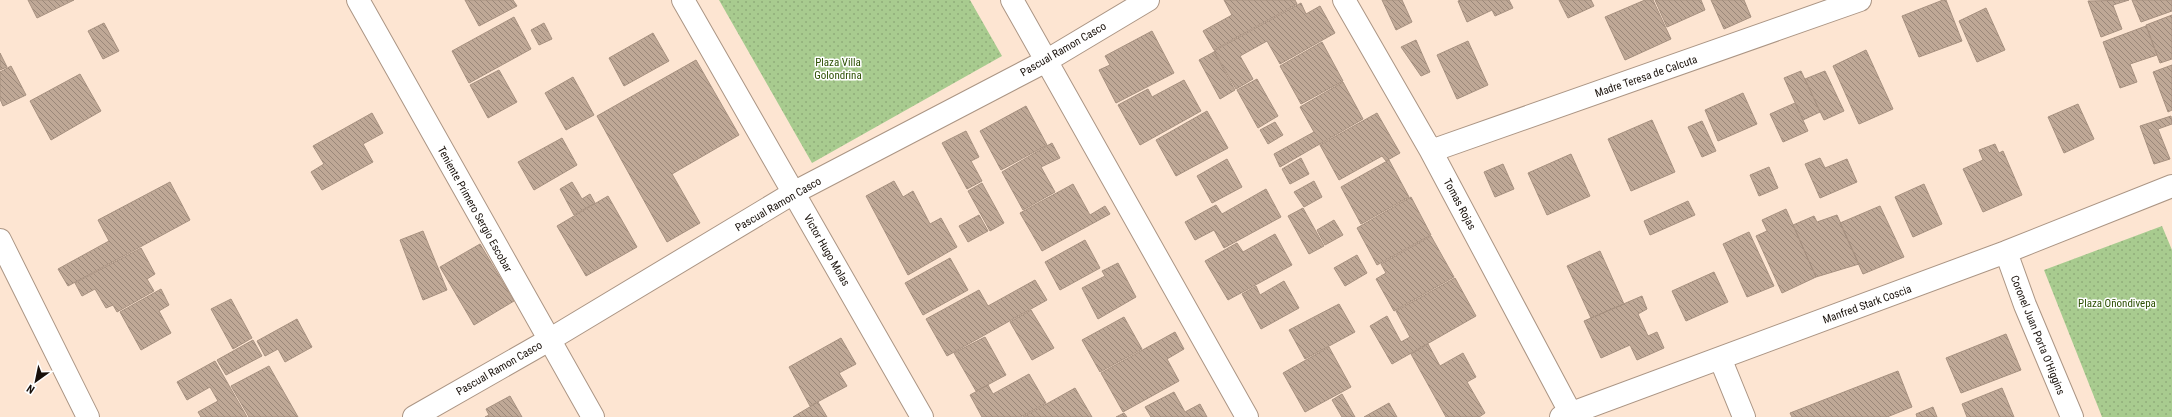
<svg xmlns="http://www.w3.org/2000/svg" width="2172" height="417" viewBox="0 0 2172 417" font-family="'Roboto Condensed',sans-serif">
	<defs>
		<pattern id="park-dots" width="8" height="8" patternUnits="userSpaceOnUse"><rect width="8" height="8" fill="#a8cb8f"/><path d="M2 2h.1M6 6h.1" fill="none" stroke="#90ad7a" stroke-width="1.8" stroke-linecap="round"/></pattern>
		<pattern id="building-back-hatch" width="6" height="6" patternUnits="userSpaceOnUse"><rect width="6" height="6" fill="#bfa896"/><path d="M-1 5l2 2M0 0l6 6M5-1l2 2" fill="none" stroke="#9a8779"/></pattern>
	</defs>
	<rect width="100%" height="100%" fill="#fde5d2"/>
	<path fill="url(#park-dots)" d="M 719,0 L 970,0 L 1002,56 L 812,163 Z
		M 2162,226 L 2172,250 L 2172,417 L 2102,417 L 2044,270 Z"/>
	<path fill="url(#building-back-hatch)" stroke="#a79180" d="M 28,0 L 74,0 L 37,18 Z
		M 465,0 L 513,0 L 517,6 L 479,26 Z
		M 1224,0 L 1295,0 L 1297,4 L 1214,50 L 1203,31 L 1232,15 Z
		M 1382,0 L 1402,0 L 1412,22 L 1396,30 Z
		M 1461,0 L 1509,0 L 1513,8 L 1495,16 L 1492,10 L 1467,22 L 1458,1 Z
		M 1559,0 L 1591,0 L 1594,6 L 1568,18 Z
		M 1645,0 L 1653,0 L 1671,39 L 1625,60 L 1605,17 Z
		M 1655,0 L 1701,0 L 1705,10 L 1667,27 Z
		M 1711,0 L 1744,0 L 1751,17 L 1724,29 Z
		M 1943,0 L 1946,0 L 1962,41 L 1919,57 L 1902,16 Z
		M 2129,0 L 2113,5 L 2122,29 L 2101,37 L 2088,1 Z
		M 2132,0 L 2172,0 L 2172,11 L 2141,22 Z
		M 1301,3 L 1306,14 L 1320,6 L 1335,33 L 1280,64 L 1267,41 L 1240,56 L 1253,79 L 1236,89 L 1214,51 Z
		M 1986,8 L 2005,50 L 1977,62 L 1959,21 Z
		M 2172,15 L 2172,59 L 2160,63 L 2146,25 Z
		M 514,17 L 531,49 L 469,83 L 452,51 Z
		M 104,23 L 119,51 L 103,59 L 88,31 Z
		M 544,23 L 552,39 L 539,45 L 531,30 Z
		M 2146,26 L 2157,55 L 2130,64 L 2137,82 L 2120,88 L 2103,42 Z
		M 1152,31 L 1174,73 L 1116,103 L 1099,70 L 1110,65 L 1105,56 Z
		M 653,33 L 669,61 L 624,86 L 609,58 Z
		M 1416,40 L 1430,72 L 1421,76 L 1401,47 Z
		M 1468,41 L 1488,85 L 1457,99 L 1437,55 Z
		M 1322,42 L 1343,81 L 1301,104 L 1280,66 Z
		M 1866,50 L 1893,109 L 1859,124 L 1833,66 Z
		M 1214,52 L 1235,90 L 1220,99 L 1199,60 Z
		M 0,53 L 7,67 L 0,70 Z
		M 696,60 L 739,135 L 672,174 L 700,223 L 667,242 L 597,116 Z
		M 2172,65 L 2172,110 L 2168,112 L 2153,72 Z
		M 11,66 L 26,95 L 3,106 L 0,99 L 0,72 Z
		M 499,70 L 517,102 L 488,118 L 470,85 Z
		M 1801,71 L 1820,112 L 1803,120 L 1784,78 Z
		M 1825,71 L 1844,111 L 1824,120 L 1805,79 Z
		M 80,74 L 101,111 L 51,140 L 30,101 Z
		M 573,77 L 594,115 L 566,130 L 545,93 Z
		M 1257,79 L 1278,116 L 1258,128 L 1237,90 Z
		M 1184,80 L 1201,111 L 1140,145 L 1118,105 L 1148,89 L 1152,97 Z
		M 1343,82 L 1363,119 L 1280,167 L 1274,154 L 1314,132 L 1300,107 Z
		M 1743,93 L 1757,124 L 1718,141 L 1705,110 Z
		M 1795,103 L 1808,131 L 1783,142 L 1770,114 Z
		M 2078,104 L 2094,139 L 2064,153 L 2048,117 Z
		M 1026,106 L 1047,145 L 1001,170 L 980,131 Z
		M 1207,111 L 1228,148 L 1176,176 L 1156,140 Z
		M 372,113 L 383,133 L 363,144 L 373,162 L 322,190 L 311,172 L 324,164 L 313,146 Z
		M 1377,113 L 1400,153 L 1386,161 L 1382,156 L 1339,180 L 1320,145 Z
		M 2171,116 L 2172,124 L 2158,129 L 2170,159 L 2154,164 L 2140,126 Z
		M 1652,120 L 1675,172 L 1631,191 L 1608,139 Z
		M 1702,121 L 1716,151 L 1702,157 L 1688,127 Z
		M 1275,122 L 1283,135 L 1268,144 L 1260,130 Z
		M 966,131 L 979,157 L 971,161 L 982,181 L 967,189 L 942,143 Z
		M 562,138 L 577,165 L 534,190 L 518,162 Z
		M 1052,143 L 1060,158 L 1041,167 L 1055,192 L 1023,210 L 1002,172 Z
		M 1995,144 L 1999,153 L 2003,151 L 2022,195 L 1983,212 L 1963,169 L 1983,160 L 1979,150 Z
		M 1571,154 L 1590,196 L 1547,215 L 1528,173 Z
		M 1301,158 L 1309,174 L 1290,184 L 1282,169 Z
		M 1820,158 L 1825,168 L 1847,159 L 1857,182 L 1820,198 L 1805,164 Z
		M 1227,159 L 1242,187 L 1212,203 L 1197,176 Z
		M 1389,160 L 1409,197 L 1361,224 L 1341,187 Z
		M 1503,164 L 1514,189 L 1495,197 L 1484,172 Z
		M 1769,167 L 1778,188 L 1759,196 L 1750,175 Z
		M 894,181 L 903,197 L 913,191 L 930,224 L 941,218 L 957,247 L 908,275 L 866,196 Z
		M 1314,181 L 1322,197 L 1304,207 L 1294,192 Z
		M 170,182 L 190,220 L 68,286 L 58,269 L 109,241 L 98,220 Z
		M 572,182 L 582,199 L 590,194 L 595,203 L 574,215 L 560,189 Z
		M 982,183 L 1004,223 L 990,231 L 968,191 Z
		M 1073,184 L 1090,215 L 1105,206 L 1110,214 L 1042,251 L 1020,213 Z
		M 1924,184 L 1942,224 L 1913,237 L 1895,197 Z
		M 1266,189 L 1281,217 L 1224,248 L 1214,230 L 1195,240 L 1185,222 L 1216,205 L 1222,214 Z
		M 608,196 L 637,247 L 586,276 L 557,226 Z
		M 1411,197 L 1431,235 L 1377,265 L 1357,228 Z
		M 1688,201 L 1695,215 L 1650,235 L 1644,221 Z
		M 1880,206 L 1904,257 L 1863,274 L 1840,223 Z
		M 1303,208 L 1324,246 L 1309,254 L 1288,216 Z
		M 1786,209 L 1816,277 L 1782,293 L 1756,236 L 1767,231 L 1762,220 Z
		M 979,215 L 988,231 L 968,242 L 959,226 Z
		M 1837,215 L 1859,264 L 1816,277 L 1793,225 L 1814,216 L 1817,222 Z
		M 1334,220 L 1343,235 L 1325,245 L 1317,230 Z
		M 423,231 L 447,290 L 423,300 L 400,240 Z
		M 1749,232 L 1774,286 L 1747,297 L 1723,244 Z
		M 1275,234 L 1292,265 L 1228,300 L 1205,261 L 1237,243 L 1243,252 Z
		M 1431,236 L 1454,277 L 1394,311 L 1376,279 L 1386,273 L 1381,264 Z
		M 1085,240 L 1100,268 L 1060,290 L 1045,262 Z
		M 480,244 L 514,301 L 474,325 L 440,267 Z
		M 141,248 L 155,274 L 147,279 L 154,291 L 117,312 L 113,305 L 106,308 L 95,289 L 82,296 L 75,283 Z
		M 1600,251 L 1624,304 L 1591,318 L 1567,266 Z
		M 1357,255 L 1367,273 L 1345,286 L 1334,268 Z
		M 950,258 L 968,290 L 923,315 L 905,283 Z
		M 1118,263 L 1136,297 L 1098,319 L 1082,288 L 1105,276 L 1102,271 Z
		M 1714,272 L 1728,302 L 1686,321 L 1672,291 Z
		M 1455,278 L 1476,316 L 1392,364 L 1370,326 L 1387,316 L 1401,342 L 1410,337 L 1396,311 Z
		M 1035,280 L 1047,300 L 947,356 L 926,319 L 979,290 L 988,306 Z
		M 1284,281 L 1299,308 L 1261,329 L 1242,294 L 1256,286 L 1260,295 Z
		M 161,289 L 169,305 L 159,311 L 171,333 L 141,350 L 120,312 Z
		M 1642,296 L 1647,309 L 1638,314 L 1648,336 L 1657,332 L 1664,348 L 1637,360 L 1630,345 L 1601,358 L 1584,321 Z
		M 231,299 L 252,338 L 233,349 L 211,309 Z
		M 1339,304 L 1355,332 L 1305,359 L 1289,330 Z
		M 1031,310 L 1054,348 L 1032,360 L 1010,322 Z
		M 1124,317 L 1142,349 L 1100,372 L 1082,340 Z
		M 297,319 L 312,347 L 285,362 L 278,349 L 265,356 L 257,341 Z
		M 1175,332 L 1184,349 L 1167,359 L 1179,381 L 1123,412 L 1101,373 Z
		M 2006,334 L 2021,370 L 1961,393 L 1946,358 Z
		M 985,337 L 1006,375 L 976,391 L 954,353 Z
		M 841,338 L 856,364 L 839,373 L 847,386 L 810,406 L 789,367 Z
		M 253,340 L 262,356 L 226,375 L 217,360 Z
		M 1428,344 L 1440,366 L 1463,353 L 1476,377 L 1467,382 L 1485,413 L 1479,417 L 1446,417 L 1411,354 Z
		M 1329,347 L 1351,387 L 1305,412 L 1283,373 Z
		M 215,361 L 247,417 L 201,417 L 198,412 L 218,401 L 210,387 L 187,400 L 177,382 Z
		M 269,366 L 298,417 L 249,417 L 231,386 Z
		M 1898,371 L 1912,407 L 1887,417 L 1792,417 L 1790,413 Z
		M 1029,374 L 1046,403 L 1021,417 L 982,417 L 970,395 L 988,385 L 993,394 Z
		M 1075,388 L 1092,417 L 1023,417 L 1059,397 Z
		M 2002,388 L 2014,417 L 1967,417 L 1962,404 Z
		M 1174,392 L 1185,412 L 1200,404 L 1207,417 L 1151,417 L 1145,407 Z
		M 1342,394 L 1355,417 L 1342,417 L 1332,400 Z
		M 510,396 L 522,417 L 485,417 L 489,415 L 486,409 Z
		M 818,402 L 827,417 L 793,417 Z
		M 1389,403 L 1397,417 L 1364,417 Z
		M 1933,407 L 1937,417 L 1917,417 L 1916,414 Z
		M 1124,413 L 1127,417 L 1116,417 Z"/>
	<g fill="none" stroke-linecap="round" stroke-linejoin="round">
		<defs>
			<path id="minor" d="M 358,0 L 593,417
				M 683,0 L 922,417
				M 1012,0 L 1247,417
				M 1344,0 L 1431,151 L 1570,412
				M 1431,151 L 1860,0
				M 0,240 L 88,417
				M 2006,252 L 2025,305 L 2072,417
				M 1720,358 L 1744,417
				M 414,417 L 549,340 L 795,192 L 1046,61 L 1148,0
				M 1561,417 L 2006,252 L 2172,186"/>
		</defs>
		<use href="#minor" stroke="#ab9584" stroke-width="24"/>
		<use href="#minor" stroke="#fff" stroke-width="22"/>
	</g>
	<g text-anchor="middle" stroke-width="3" stroke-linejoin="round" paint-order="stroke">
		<g font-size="11" fill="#18100a" stroke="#fff">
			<text transform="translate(1063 49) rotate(-30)" y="4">Pascual Ramon Casco</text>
			<text transform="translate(1646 76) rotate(-19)" y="4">Madre Teresa de Calcuta</text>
			<text transform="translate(778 204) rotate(-30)" y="4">Pascual Ramon Casco</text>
			<text transform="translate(1460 204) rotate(62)" y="4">Tomas Rojas</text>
			<text transform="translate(475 209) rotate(61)" y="4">Teniente Primero Sergio Escobar</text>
			<text transform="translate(827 250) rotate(60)" y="4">Victor Hugo Molas</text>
			<text transform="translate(1867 304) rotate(-20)" y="4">Manfred Stark Coscia</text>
			<text transform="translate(2038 335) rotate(68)" y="4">Coronel Juan Porta O'Higgins</text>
			<text transform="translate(499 368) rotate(-30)" y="4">Pascual Ramon Casco</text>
		</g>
		<g font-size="11" fill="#2d5004" stroke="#fff">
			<text x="838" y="66">Plaza Villa<tspan x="838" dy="13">Golondrina</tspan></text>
			<text x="2117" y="307">Plaza Oñondivepa</text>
		</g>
	</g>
	<g transform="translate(36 381) rotate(213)" stroke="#ffffff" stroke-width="3" paint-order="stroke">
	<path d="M0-3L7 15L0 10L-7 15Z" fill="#18100a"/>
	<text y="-6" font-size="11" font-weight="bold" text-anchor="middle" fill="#18100a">N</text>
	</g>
</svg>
